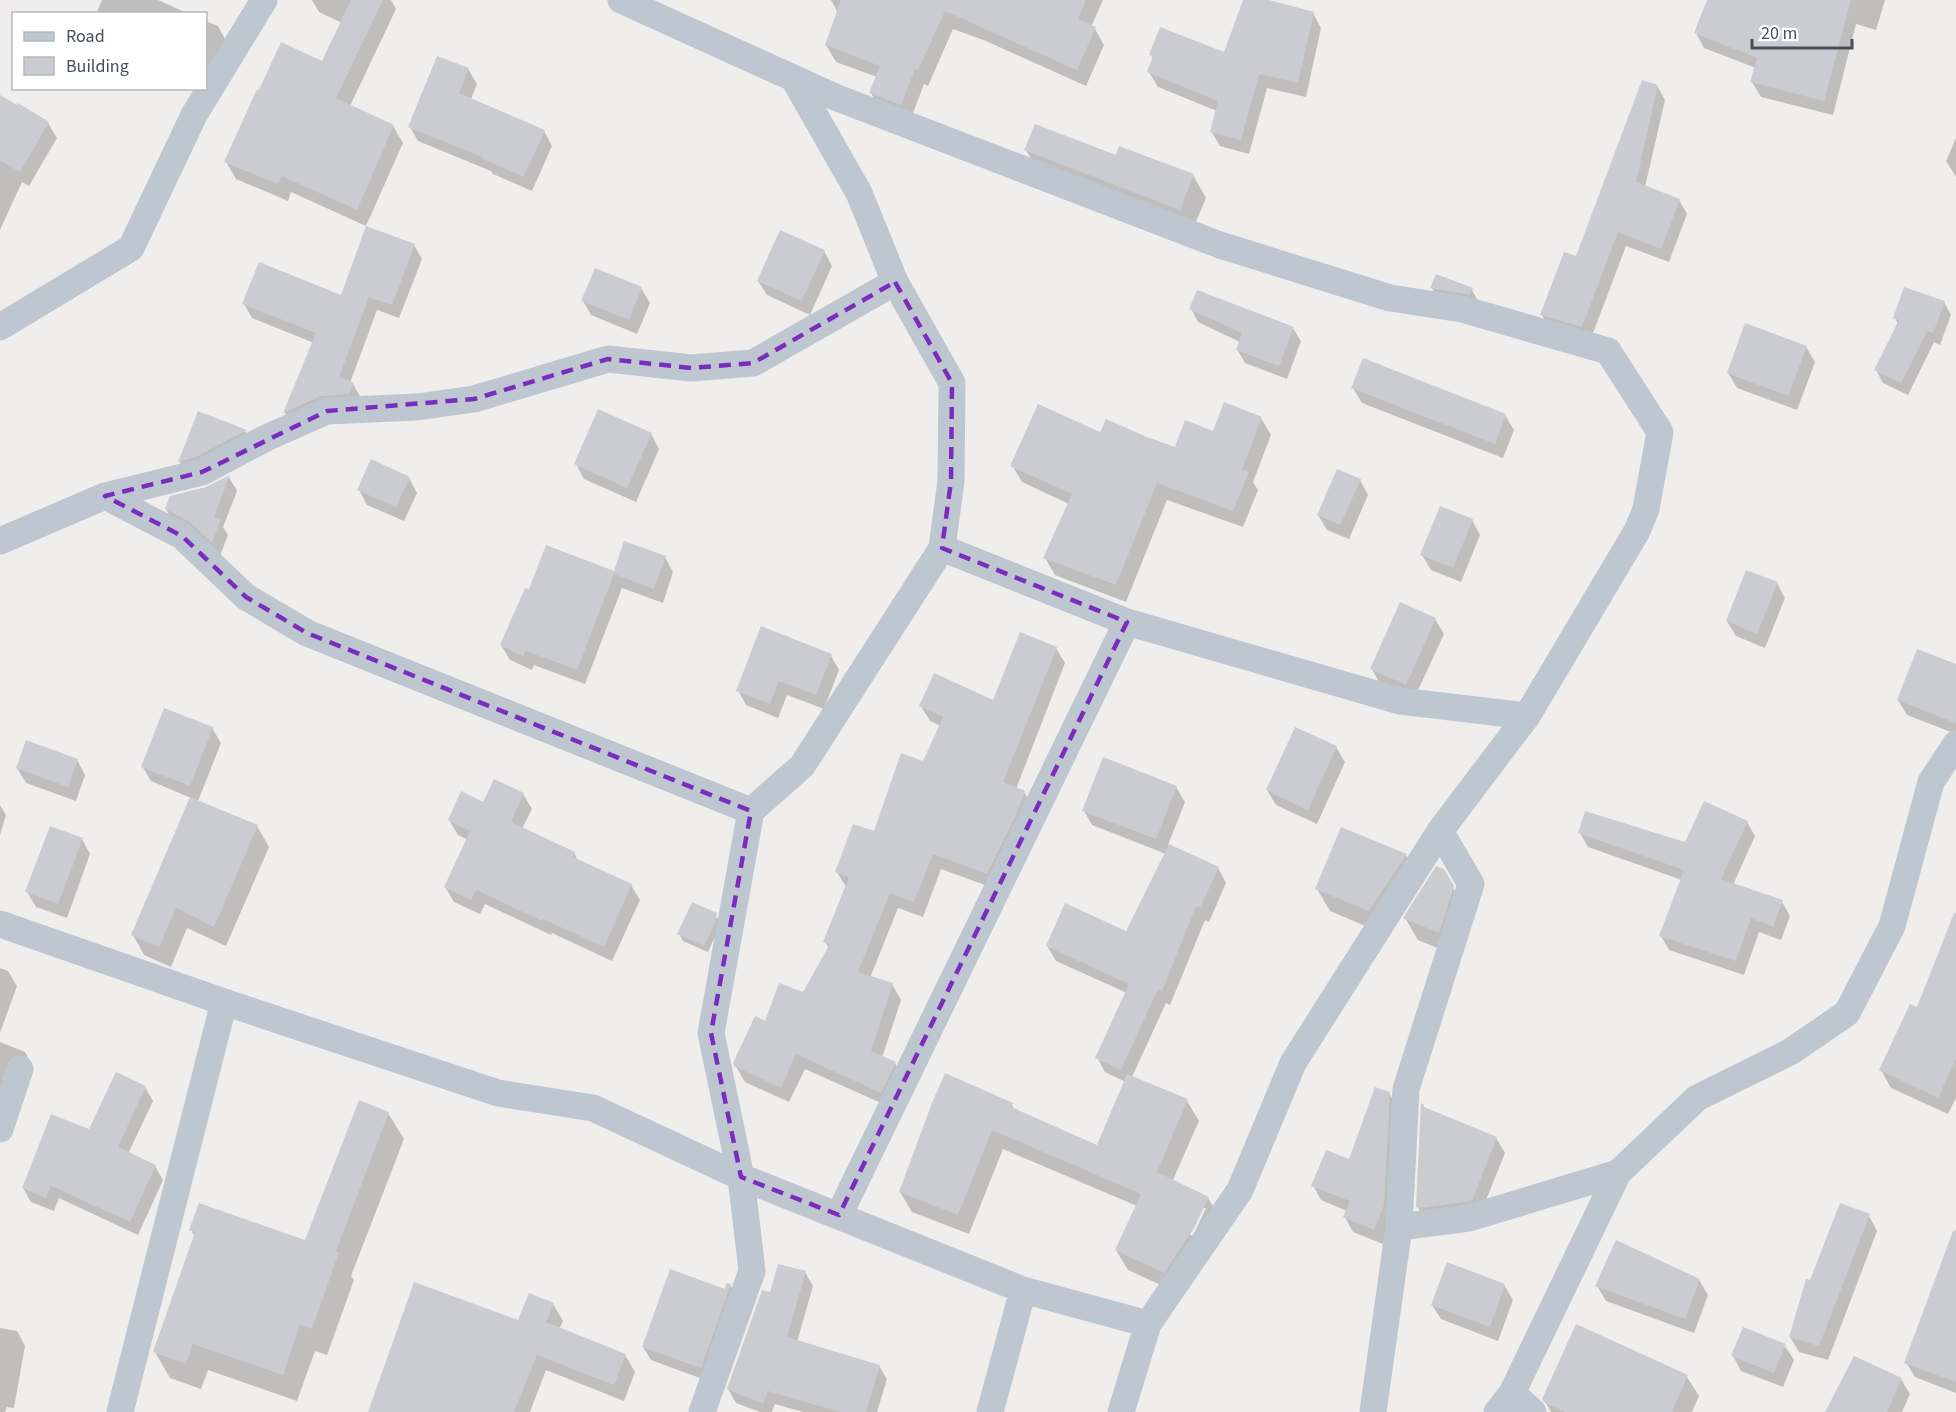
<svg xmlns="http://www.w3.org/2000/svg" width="1956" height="1412" viewBox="0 0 1956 1412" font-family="'Source Sans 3',sans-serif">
	<rect width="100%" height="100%" fill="#f0eded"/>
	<path fill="#0003" fill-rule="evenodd" d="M 102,0 L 158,0 L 189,14 L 96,14 Z
		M 312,0 L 391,0 L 396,9 L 350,106 L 393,126 L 403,143 L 366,226 L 291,192 L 288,201 L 236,179 L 226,162 L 323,63 L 342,23 L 319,12 Z
		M 831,0 L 1103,0 L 1091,27 L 1095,29 L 1104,45 L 1086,86 L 986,41 L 953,29 L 928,86 L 924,84 L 910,121 L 881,110 L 871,93 L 877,77 L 836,62 L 826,45 L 838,13 Z
		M 1245,0 L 1265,0 L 1313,13 L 1321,28 L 1306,97 L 1267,88 L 1249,154 L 1220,146 L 1211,131 L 1217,111 L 1158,87 L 1149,72 L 1154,59 L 1151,55 L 1225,54 Z
		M 1709,0 L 1885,0 L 1876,30 L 1856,24 L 1833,115 L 1761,97 L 1752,82 L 1756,68 L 1704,48 L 1696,33 Z
		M 206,21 L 218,26 L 226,41 L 206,86 Z
		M 468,69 L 477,84 L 471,99 L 544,131 L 552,146 L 532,191 L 493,174 L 491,171 L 418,141 L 410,127 Z
		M 1657,86 L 1665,100 L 1645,187 L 1679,200 L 1687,214 L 1669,262 L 1626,246 L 1590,341 L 1550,329 L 1542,315 L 1577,258 Z
		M 0,97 L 48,123 L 57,138 L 29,186 L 22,182 L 0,230 Z
		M 1956,138 L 1956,177 L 1946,161 Z
		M 1026,150 L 1116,157 L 1193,175 L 1206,198 L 1192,231 L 1039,173 Z
		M 414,245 L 422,259 L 399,318 L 377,310 L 350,383 L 353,384 L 361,398 L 293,426 L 285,413 L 314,343 L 252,318 L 244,304 L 342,297 Z
		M 824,251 L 832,266 L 810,315 L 767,295 L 758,281 Z
		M 641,288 L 650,303 L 637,334 L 591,315 L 583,301 Z
		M 1432,288 L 1472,290 L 1480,305 L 1440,303 Z
		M 1944,302 L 1951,315 L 1940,345 L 1934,342 L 1908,395 L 1883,383 L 1876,370 L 1898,324 L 1895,318 Z
		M 1191,309 L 1293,328 L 1301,341 L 1287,379 L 1245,363 L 1237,349 L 1240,342 L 1198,322 Z
		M 1806,347 L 1815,362 L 1797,410 L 1737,388 L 1728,373 Z
		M 1353,388 L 1505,415 L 1514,430 L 1503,458 L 1362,403 Z
		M 199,413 L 246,432 L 254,446 L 188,476 L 180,462 Z
		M 1261,418 L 1271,435 L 1253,482 L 1258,490 L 1243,527 L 1167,500 L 1126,602 L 1055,575 L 1045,558 L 1069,504 L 1022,482 L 1012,465 L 1100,434 L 1175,449 L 1214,433 Z
		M 651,434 L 659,449 L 636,502 L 584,479 L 576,464 Z
		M 229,477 L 237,491 L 223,527 L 228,535 L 220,556 L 175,524 L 166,509 Z
		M 409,478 L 417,493 L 404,521 L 367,505 L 359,490 Z
		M 1360,480 L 1368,495 L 1349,539 L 1327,530 L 1318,515 Z
		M 1472,520 L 1480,535 L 1461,582 L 1431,570 L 1422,555 Z
		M 665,557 L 673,572 L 663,603 L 622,588 L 585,684 L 534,665 L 532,670 L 510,660 L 501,645 L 614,573 Z
		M 1777,583 L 1785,598 L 1765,648 L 1736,636 L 1727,621 Z
		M 1435,619 L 1444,634 L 1414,699 L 1380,684 L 1372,669 Z
		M 1056,648 L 1065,663 L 1016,789 L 1024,792 L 1033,807 L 996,889 L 941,869 L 923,917 L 898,908 L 870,978 L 892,984 L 901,1000 L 882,1058 L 895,1063 L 904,1079 L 890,1107 L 805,1069 L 789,1102 L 745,1082 L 735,1065 L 766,1023 L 804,994 L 829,949 L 825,941 L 846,887 L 837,872 L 875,833 L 924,763 L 941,726 L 930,721 L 921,706 L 993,702 Z
		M 831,656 L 839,670 L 824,709 L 787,695 L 778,718 L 746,705 L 738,690 Z
		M 1956,665 L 1956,734 L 1907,715 L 1898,700 Z
		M 212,728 L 221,743 L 198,801 L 257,826 L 269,847 L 226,946 L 187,928 L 171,967 L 144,955 L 133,935 L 191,798 L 151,781 L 142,766 Z
		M 1336,747 L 1345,762 L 1317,824 L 1276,805 L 1267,790 Z
		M 77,760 L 85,775 L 76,801 L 26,783 L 17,768 Z
		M 1176,787 L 1185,802 L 1168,845 L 1218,868 L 1226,883 L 1209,922 L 1205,920 L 1170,1005 L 1166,1003 L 1132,1077 L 1187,1101 L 1199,1121 L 1172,1182 L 1208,1198 L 1220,1218 L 1176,1292 L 1128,1270 L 1116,1250 L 1137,1206 L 1003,1149 L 969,1234 L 912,1212 L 900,1192 L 1012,1105 L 1015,1111 L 1098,1147 L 1126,1082 L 1105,1072 L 1097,1057 L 1127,993 L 1056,961 L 1047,946 L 1127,933 L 1166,854 L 1092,825 L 1084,811 ZM 1202,1208 L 1206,1208 L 1193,1236 L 1190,1235 Z
		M 523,794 L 532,809 L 522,829 L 574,853 L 578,861 L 631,885 L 640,900 L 612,961 L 552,933 L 551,935 L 485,904 L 480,914 L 454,902 L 445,887 L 468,840 L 458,835 L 449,820 L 484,804 Z
		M 0,805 L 6,815 L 0,835 Z
		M 1747,822 L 1755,836 L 1733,885 L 1782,902 L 1790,916 L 1781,940 L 1759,932 L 1744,975 L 1669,950 L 1661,936 L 1682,880 L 1588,847 L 1580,833 L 1686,844 Z
		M 82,839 L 90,854 L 67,918 L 36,907 L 27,892 Z
		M 1406,855 L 1419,877 L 1382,933 L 1330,911 L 1317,889 Z
		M 1443,871 L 1466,910 L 1452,954 L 1418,940 L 1405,918 Z
		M 1956,913 L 1956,1098 L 1948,1114 L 1891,1088 L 1881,1070 L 1918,1009 Z
		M 715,915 L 720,922 L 718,930 L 708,952 L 683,941 L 679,934 Z
		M 0,968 L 8,971 L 17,986 L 0,1033 Z
		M 0,1042 L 25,1052 L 33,1067 L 0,1117 Z
		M 145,1087 L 153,1101 L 128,1154 L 155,1166 L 163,1180 L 138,1235 L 59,1198 L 54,1211 L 31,1202 L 23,1188 Z
		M 1389,1093 L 1398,1108 L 1392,1220 L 1383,1244 L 1353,1232 L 1345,1217 L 1347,1211 L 1321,1200 L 1313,1185 L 1350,1161 Z
		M 1423,1106 L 1426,1109 L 1496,1138 L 1505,1153 L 1480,1215 L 1426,1221 L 1417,1206 Z
		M 388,1113 L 404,1139 L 351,1276 L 354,1280 L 327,1355 L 315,1351 L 297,1401 L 208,1370 L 201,1389 L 170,1378 L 155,1352 L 195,1237 L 191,1230 L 306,1242 Z
		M 1869,1216 L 1877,1231 L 1828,1360 L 1799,1352 L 1790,1337 L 1811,1282 Z
		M 1956,1229 L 1956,1393 L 1915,1377 L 1906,1362 Z
		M 805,1272 L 813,1286 L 797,1342 L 879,1366 L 887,1379 L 877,1412 L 803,1412 L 775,1404 L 772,1412 L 760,1412 L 736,1403 L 728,1389 L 771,1293 Z
		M 1699,1280 L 1708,1295 L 1694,1333 L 1606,1301 L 1597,1286 Z
		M 730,1285 L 737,1298 L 708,1381 L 651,1360 L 643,1347 L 726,1291 Z
		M 1504,1285 L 1513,1300 L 1498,1341 L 1441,1319 L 1432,1305 Z
		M 553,1304 L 563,1321 L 559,1329 L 625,1355 L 635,1372 L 624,1401 L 546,1370 L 530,1412 L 369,1412 L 519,1322 Z
		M 1576,1326 L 1687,1377 L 1699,1396 L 1692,1412 L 1551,1412 L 1544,1399 Z
		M 0,1328 L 17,1331 L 25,1346 L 14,1408 L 7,1407 L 5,1412 L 0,1412 Z
		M 1785,1346 L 1794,1360 L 1783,1387 L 1741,1371 L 1733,1356 Z
		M 1901,1379 L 1910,1394 L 1902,1412 L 1829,1412 Z"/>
	<path fill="#caccd2" d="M 351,0 L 383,0 L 336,98 L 394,125 L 357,210 L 282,176 L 278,184 L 224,162 L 257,89 L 259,90 L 281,42 L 322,61 Z
		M 841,0 L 1086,0 L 1078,19 L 1096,27 L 1077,70 L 945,11 L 918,70 L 915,69 L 901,105 L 869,93 L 880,66 L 825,45 Z
		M 1243,0 L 1269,0 L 1314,12 L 1298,83 L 1259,74 L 1241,140 L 1210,132 L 1218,101 L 1147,72 L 1153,56 L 1149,55 L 1160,27 L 1224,52 Z
		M 1707,0 L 1851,0 L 1824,101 L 1750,82 L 1757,58 L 1694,33 Z
		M 437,56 L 469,68 L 459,93 L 545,130 L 524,177 L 483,159 L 483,157 L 408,127 Z
		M 1642,80 L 1658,85 L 1636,182 L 1680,199 L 1661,249 L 1618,232 L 1582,327 L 1540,315 L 1564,252 L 1576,256 Z
		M 0,95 L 17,105 L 18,103 L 49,122 L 20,172 L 0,160 Z
		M 1035,124 L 1116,155 L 1119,146 L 1194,174 L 1180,210 L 1024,150 Z
		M 366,226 L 415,244 L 392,305 L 369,297 L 339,377 L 354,383 L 349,394 L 321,396 L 283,413 L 316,333 L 242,304 L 259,262 L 341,295 Z
		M 780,230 L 825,250 L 802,301 L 757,281 Z
		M 595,268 L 642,287 L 629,320 L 581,301 Z
		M 1436,274 L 1473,288 L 1470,295 L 1430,288 Z
		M 1904,287 L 1945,301 L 1933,333 L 1927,331 L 1901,383 L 1874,370 L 1899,320 L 1893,318 Z
		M 1197,290 L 1294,327 L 1279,366 L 1236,350 L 1242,333 L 1189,309 Z
		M 1745,323 L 1807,346 L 1788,396 L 1727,373 Z
		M 1363,358 L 1506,414 L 1495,444 L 1351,388 Z
		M 1224,402 L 1262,417 L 1242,470 L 1249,472 L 1233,511 L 1157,483 L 1116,585 L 1043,558 L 1072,494 L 1010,466 L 1038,404 L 1100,432 L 1106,419 L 1147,437 L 1175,447 L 1185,420 L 1213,431 Z
		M 598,409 L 652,433 L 627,488 L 574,464 Z
		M 198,411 L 247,430 L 196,457 L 178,462 Z
		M 371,459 L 410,477 L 396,507 L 357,490 Z
		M 1337,469 L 1361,479 L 1340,525 L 1317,515 Z
		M 230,475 L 214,517 L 221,519 L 212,543 L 190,522 L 165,509 L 170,496 L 206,487 Z
		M 1440,506 L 1473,519 L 1453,568 L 1420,555 Z
		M 624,541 L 666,556 L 654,589 L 614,574 L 577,670 L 526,651 L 523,656 L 500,645 L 525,588 L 529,589 L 546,545 L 614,571 Z
		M 1746,570 L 1778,582 L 1757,634 L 1726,621 Z
		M 1400,602 L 1436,618 L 1406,685 L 1370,669 Z
		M 761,626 L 832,654 L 816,695 L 779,681 L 770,704 L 736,691 Z
		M 1020,632 L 1057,647 L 1003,782 L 1025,791 L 1016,815 L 987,874 L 933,854 L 914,902 L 890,893 L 858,972 L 893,983 L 871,1051 L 896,1062 L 881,1093 L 796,1054 L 781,1088 L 734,1066 L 733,1063 L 755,1016 L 765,1021 L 779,983 L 803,992 L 830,944 L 823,942 L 849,877 L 835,872 L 853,824 L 874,831 L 901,753 L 923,761 L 943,717 L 919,706 L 934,673 L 993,700 Z
		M 1917,649 L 1956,664 L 1956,723 L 1897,700 Z
		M 164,708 L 213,727 L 190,786 L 141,767 Z
		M 1295,727 L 1337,746 L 1308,810 L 1266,790 Z
		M 26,740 L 78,759 L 68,787 L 16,768 Z
		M 1103,757 L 1177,786 L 1156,839 L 1082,811 Z
		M 494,779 L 524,793 L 511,822 L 575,852 L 573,857 L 632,884 L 604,947 L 543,919 L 542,921 L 476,890 L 471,900 L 444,887 L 470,831 L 448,820 L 461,791 L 483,802 Z
		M 190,797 L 258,825 L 214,927 L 176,908 L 159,947 L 131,935 Z
		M 1704,801 L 1748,821 L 1721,879 L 1783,900 L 1773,927 L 1751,918 L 1736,961 L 1659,936 L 1684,870 L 1578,833 L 1585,811 L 1685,842 Z
		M 50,826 L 83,838 L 58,904 L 25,892 Z
		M 1341,827 L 1407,854 L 1369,911 L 1315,889 Z
		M 1169,844 L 1219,867 L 1200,908 L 1196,906 L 1162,991 L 1158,989 L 1121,1070 L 1095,1058 L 1129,984 L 1046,946 L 1065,903 L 1126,931 Z
		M 1436,866 L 1444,869 L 1454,886 L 1439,933 L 1403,918 Z
		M 692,902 L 717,913 L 715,923 L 704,946 L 677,934 Z
		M 1954,913 L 1956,914 L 1956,1059 L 1938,1098 L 1879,1070 L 1910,1004 L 1917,1007 Z
		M 116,1072 L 146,1086 L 118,1147 L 156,1165 L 130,1222 L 51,1186 L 46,1198 L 22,1188 L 51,1114 L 89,1129 Z
		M 945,1073 L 1013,1103 L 1011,1107 L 1097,1145 L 1127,1074 L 1188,1099 L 1157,1172 L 1209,1197 L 1194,1228 L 1164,1273 L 1115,1250 L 1141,1194 L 992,1130 L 958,1215 L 899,1192 L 932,1103 Z
		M 1375,1087 L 1390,1092 L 1384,1205 L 1374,1230 L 1343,1217 L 1350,1201 L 1311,1186 L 1326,1150 L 1349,1159 Z
		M 359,1100 L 389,1112 L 336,1251 L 339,1252 L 312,1329 L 300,1325 L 283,1375 L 193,1344 L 186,1364 L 153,1352 L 195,1232 L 189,1230 L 199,1203 L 305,1240 Z
		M 1421,1103 L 1424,1105 L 1424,1107 L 1497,1137 L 1472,1201 L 1420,1208 L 1416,1207 Z
		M 1840,1203 L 1870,1214 L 1819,1346 L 1789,1337 L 1806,1279 L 1810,1280 Z
		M 1953,1231 L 1956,1232 L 1956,1382 L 1904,1363 Z
		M 1616,1240 L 1700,1279 L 1685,1319 L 1595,1286 Z
		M 1447,1262 L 1505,1284 L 1490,1327 L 1431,1305 Z
		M 778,1264 L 806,1271 L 787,1337 L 880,1365 L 866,1412 L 840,1412 L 768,1391 L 763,1404 L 727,1389 L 762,1290 L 770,1292 Z
		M 670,1269 L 725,1289 L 726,1283 L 731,1284 L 701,1368 L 642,1347 Z
		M 414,1282 L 518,1320 L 529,1293 L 554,1303 L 546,1322 L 626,1354 L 614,1385 L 537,1355 L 514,1412 L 368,1412 Z
		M 1576,1324 L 1688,1375 L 1672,1412 L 1565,1412 L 1545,1403 L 1542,1399 Z
		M 1743,1327 L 1786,1344 L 1774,1373 L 1731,1356 Z
		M 1854,1356 L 1902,1378 L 1887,1412 L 1825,1412 Z"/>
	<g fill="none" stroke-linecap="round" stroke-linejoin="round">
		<path stroke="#bec7cf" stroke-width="27" d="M 0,327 L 131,248 L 194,115 L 264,0
			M 105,496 L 182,536 L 246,597 L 307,633 L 751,811
			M 0,541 L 105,496 L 202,472 L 266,438 L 327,411 L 417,407 L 474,399 L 608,359 L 691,368 L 753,363 L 895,282
			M 942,548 L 1127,622 L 1400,701 L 1527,716
			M 0,924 L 224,1002 L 498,1093 L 593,1108 L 741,1177 L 1023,1290 L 1148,1324 L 1240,1190 L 1293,1063 L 1440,831 L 1527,716 L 1637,531 L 1646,509 L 1660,432 L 1608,351 L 1462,309 L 1390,298 L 1220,245 L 835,97 L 621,0
			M 0,1129 L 20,1069
			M 839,1215 L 1127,622
			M 1399,1227 L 1469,1218 L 1618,1173
			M 1512,1393 L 1533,1412
			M 120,1412 L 224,1002
			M 702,1412 L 752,1271 L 741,1177 L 711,1033 L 751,811 L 802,766 L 942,548 L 951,481 L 952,383 L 895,282 L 859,193 L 794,79
			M 990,1412 L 1023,1290
			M 1121,1412 L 1148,1324
			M 1373,1412 L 1399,1227 L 1406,1089 L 1471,884 L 1440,831
			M 1497,1412 L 1512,1393 L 1618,1173 L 1697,1098 L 1790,1052 L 1847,1013 L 1892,926 L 1931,782 L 1956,744"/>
	</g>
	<path fill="none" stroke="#7b2cbf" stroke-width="4.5" stroke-dasharray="12 8" stroke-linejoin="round" d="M 895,282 L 952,383 L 951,481 L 942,548 L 1127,622 L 839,1215 L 741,1177 L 711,1033 L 751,811 L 307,633 L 246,597 L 182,536 L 105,496 L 202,472 L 327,411 L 474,399 L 608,359 L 691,368 L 753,363 Z"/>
	<rect x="12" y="12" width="195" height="78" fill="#ffffff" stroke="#b5b9bd" stroke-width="1.5"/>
	<rect x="24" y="32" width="30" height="9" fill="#bec7cf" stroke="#b5b9bd" stroke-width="1.5"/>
	<text x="66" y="42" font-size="18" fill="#464f59">Road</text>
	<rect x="24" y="57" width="30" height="18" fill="#caccd2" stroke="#b5b9bd" stroke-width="1.5"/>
	<text x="66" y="72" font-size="18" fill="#464f59">Building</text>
	<path d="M1752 39v9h100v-9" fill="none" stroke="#464f59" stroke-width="3"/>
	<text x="1761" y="39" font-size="18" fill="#464f59" stroke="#ffffff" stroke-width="4.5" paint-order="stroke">20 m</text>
</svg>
